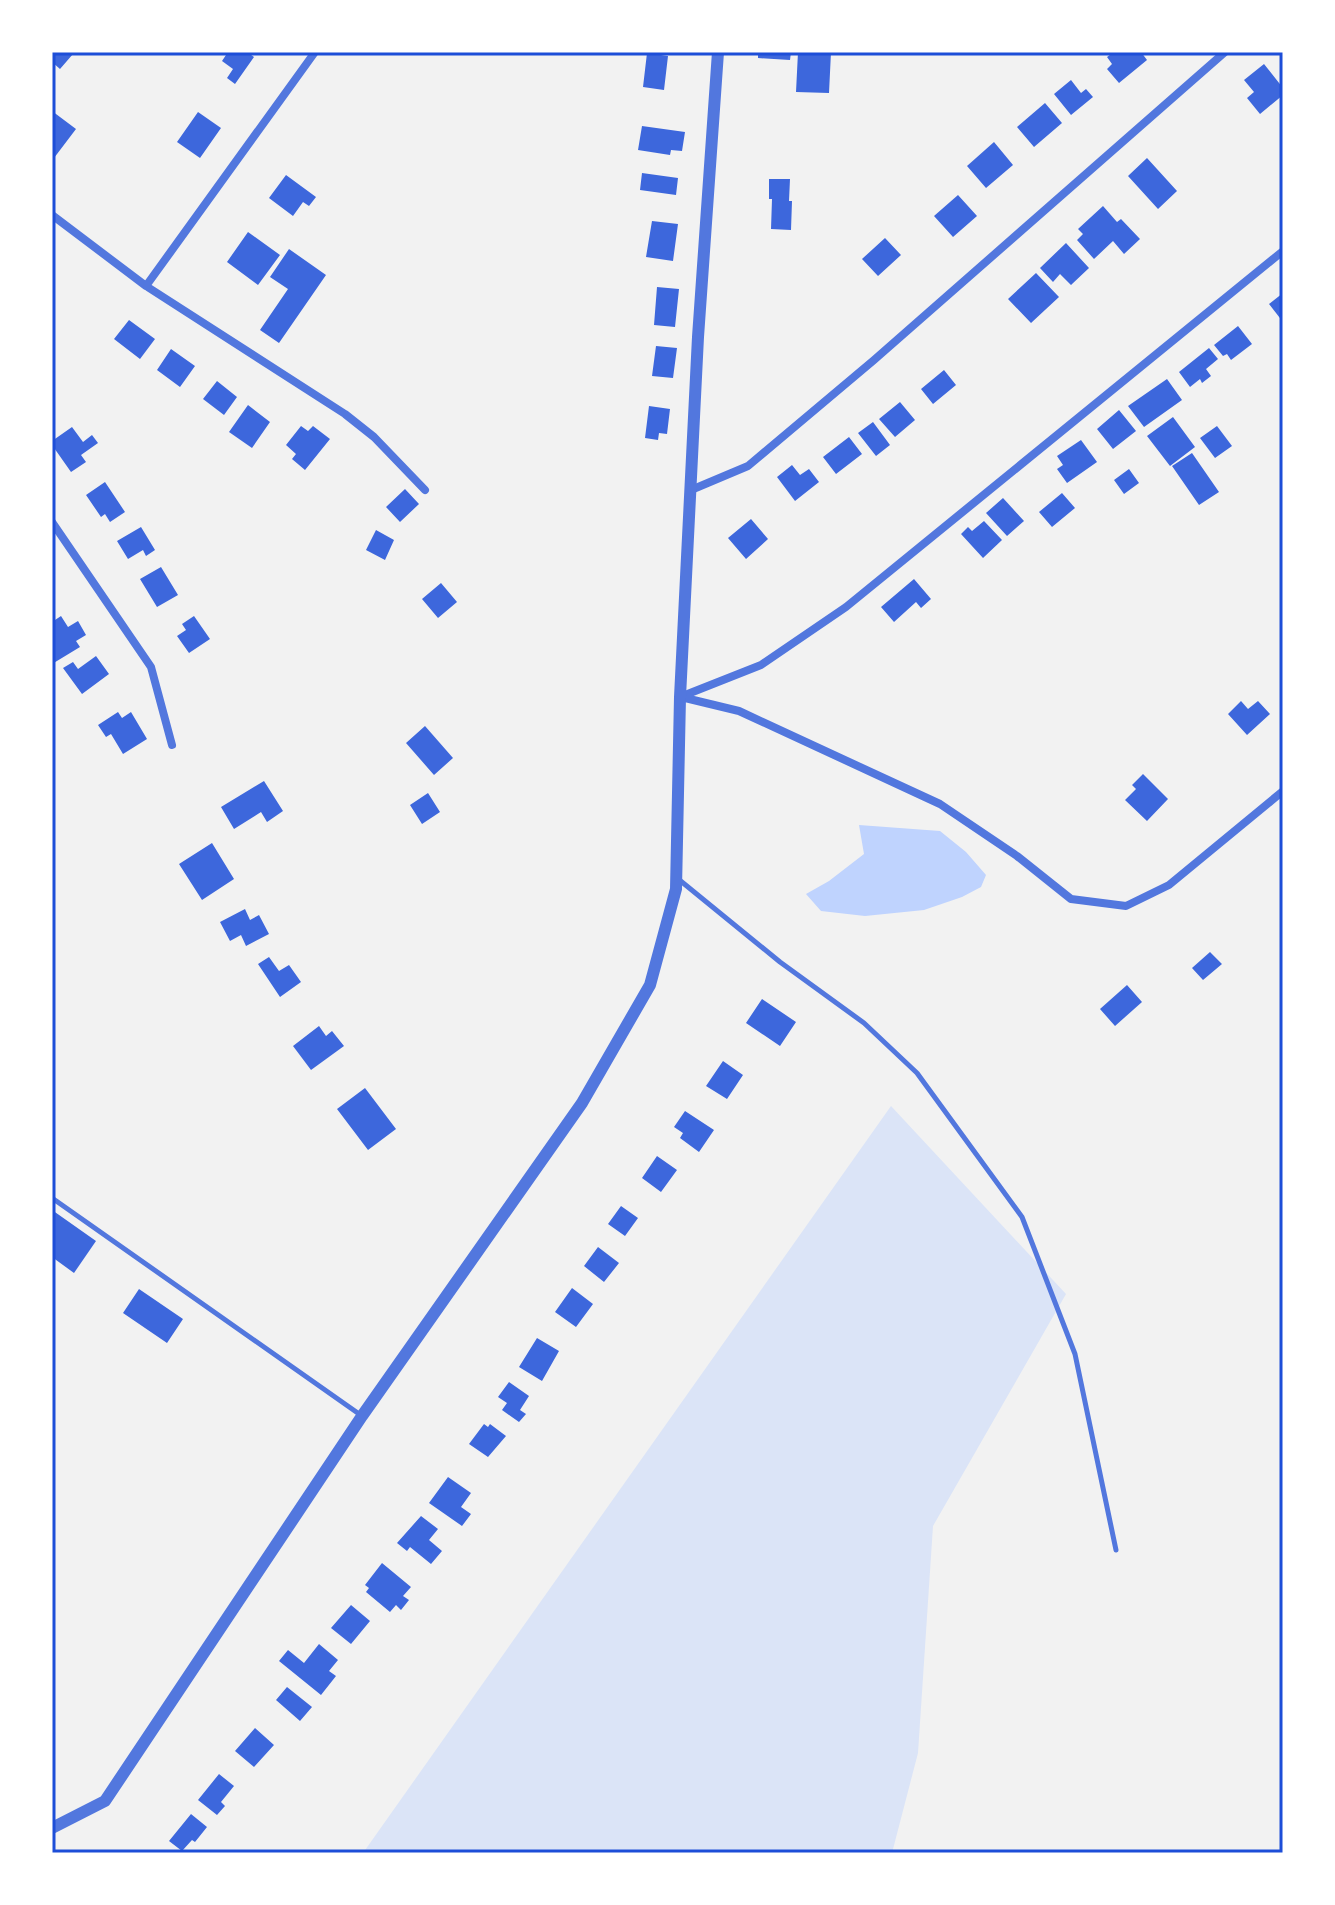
<svg xmlns="http://www.w3.org/2000/svg" width="1335" height="1905" viewBox="0 0 1335 1905" font-family="'Alegreya Sans',sans-serif">
	<rect width="100%" height="100%" fill="#f2f2f2"/>
	<path fill="#dbe4f7" d="M 891,1106 L 1066,1294 L 933,1526 L 918,1753 L 892,1853 L 363,1853 Z"/>
	<path fill="#bfd3fe" d="M 859,825 L 940,831 L 966,852 L 986,875 L 981,887 L 962,897 L 924,910 L 865,916 L 821,911 L 806,894 L 829,881 L 864,854 Z"/>
	<path fill="#3d67dc" d="M 52,52 L 70,52 L 73,54 L 60,69 L 52,62 Z
		M 228,52 L 247,52 L 254,57 L 235,84 L 227,78 L 233,69 L 222,61 Z
		M 758,52 L 791,52 L 790,60 L 758,58 Z
		M 798,52 L 831,52 L 829,93 L 796,92 Z
		M 1114,52 L 1141,52 L 1147,60 L 1119,83 L 1107,69 L 1112,64 L 1107,57 Z
		M 647,53 L 668,56 L 664,90 L 643,87 Z
		M 1264,64 L 1283,88 L 1283,95 L 1260,114 L 1247,98 L 1254,92 L 1244,80 Z
		M 1071,80 L 1081,93 L 1086,89 L 1093,97 L 1071,115 L 1054,94 Z
		M 1045,103 L 1062,123 L 1034,147 L 1017,127 Z
		M 52,111 L 76,129 L 54,158 L 52,157 Z
		M 198,112 L 221,128 L 200,158 L 177,142 Z
		M 642,126 L 685,132 L 682,151 L 671,150 L 670,155 L 638,150 Z
		M 994,142 L 1013,165 L 986,188 L 967,166 Z
		M 1147,158 L 1177,191 L 1158,209 L 1128,176 Z
		M 642,173 L 678,178 L 676,195 L 640,190 Z
		M 286,175 L 316,197 L 309,206 L 303,202 L 293,216 L 269,198 Z
		M 769,179 L 790,179 L 789,201 L 792,201 L 791,230 L 771,229 L 772,199 L 769,199 Z
		M 958,195 L 977,216 L 953,237 L 934,216 Z
		M 1103,206 L 1117,222 L 1121,219 L 1140,239 L 1124,254 L 1113,241 L 1094,259 L 1077,240 L 1083,234 L 1078,229 Z
		M 652,221 L 678,224 L 673,261 L 646,257 Z
		M 248,232 L 280,255 L 258,285 L 227,262 Z
		M 885,238 L 901,255 L 878,276 L 862,259 Z
		M 1066,243 L 1089,268 L 1071,285 L 1060,274 L 1053,282 L 1040,268 Z
		M 289,249 L 326,275 L 279,343 L 260,330 L 288,289 L 270,277 Z
		M 1036,273 L 1059,297 L 1031,323 L 1008,299 Z
		M 657,287 L 679,289 L 675,327 L 654,325 Z
		M 1283,293 L 1283,322 L 1269,304 Z
		M 129,320 L 155,339 L 140,359 L 114,339 Z
		M 1238,326 L 1252,344 L 1231,360 L 1227,354 L 1223,356 L 1214,345 Z
		M 656,346 L 677,348 L 673,378 L 652,376 Z
		M 1209,348 L 1218,359 L 1206,369 L 1211,376 L 1202,383 L 1200,379 L 1190,387 L 1179,372 Z
		M 171,349 L 195,366 L 180,387 L 157,370 Z
		M 944,370 L 956,385 L 933,404 L 921,389 Z
		M 1167,379 L 1182,400 L 1144,427 L 1128,406 Z
		M 217,381 L 237,397 L 224,415 L 203,399 Z
		M 900,402 L 915,420 L 895,437 L 879,419 Z
		M 248,405 L 270,422 L 252,448 L 229,432 Z
		M 649,406 L 670,409 L 667,434 L 659,433 L 658,440 L 645,438 Z
		M 1119,410 L 1136,431 L 1113,449 L 1097,429 Z
		M 1173,417 L 1195,447 L 1170,466 L 1147,436 Z
		M 873,422 L 890,445 L 876,456 L 858,433 Z
		M 301,426 L 308,431 L 313,426 L 330,439 L 305,470 L 292,459 L 296,454 L 286,445 Z
		M 1217,426 L 1232,446 L 1215,458 L 1200,438 Z
		M 72,427 L 83,442 L 92,435 L 98,443 L 81,455 L 86,462 L 71,472 L 52,445 L 52,441 Z
		M 849,437 L 862,454 L 836,474 L 823,457 Z
		M 1081,440 L 1097,462 L 1067,483 L 1057,469 L 1063,465 L 1057,456 Z
		M 1192,453 L 1219,492 L 1199,505 L 1172,466 Z
		M 792,465 L 800,475 L 809,469 L 819,482 L 795,501 L 777,477 Z
		M 1129,469 L 1139,483 L 1124,494 L 1114,480 Z
		M 105,482 L 125,512 L 110,522 L 105,514 L 101,517 L 86,495 Z
		M 405,489 L 419,504 L 400,522 L 386,507 Z
		M 1062,493 L 1075,508 L 1052,527 L 1039,512 Z
		M 1003,498 L 1024,521 L 1007,536 L 986,513 Z
		M 751,519 L 768,539 L 746,559 L 728,538 Z
		M 984,521 L 1002,540 L 983,558 L 961,534 L 968,527 L 972,531 Z
		M 141,527 L 155,550 L 146,556 L 143,550 L 128,559 L 117,541 Z
		M 376,530 L 394,540 L 385,560 L 366,550 Z
		M 161,567 L 178,595 L 157,607 L 140,579 Z
		M 914,579 L 931,599 L 921,608 L 916,602 L 894,622 L 881,607 Z
		M 441,583 L 457,602 L 438,618 L 422,599 Z
		M 61,616 L 68,627 L 78,621 L 86,635 L 76,641 L 80,647 L 52,664 L 52,649 L 55,647 L 52,642 L 52,622 Z
		M 194,616 L 210,639 L 189,653 L 177,636 L 186,630 L 182,624 Z
		M 96,656 L 109,674 L 82,694 L 63,668 L 73,662 L 78,669 Z
		M 1241,701 L 1248,709 L 1258,701 L 1270,714 L 1247,735 L 1228,714 Z
		M 118,712 L 122,718 L 131,712 L 147,739 L 123,754 L 111,734 L 106,737 L 98,725 Z
		M 425,726 L 453,758 L 434,775 L 406,743 Z
		M 1143,774 L 1168,799 L 1147,821 L 1125,800 L 1136,789 L 1132,785 Z
		M 264,781 L 283,811 L 267,822 L 261,812 L 234,829 L 221,807 Z
		M 428,793 L 440,812 L 422,824 L 410,805 Z
		M 212,843 L 234,879 L 202,900 L 179,864 Z
		M 245,909 L 250,920 L 259,915 L 269,934 L 246,946 L 241,935 L 230,941 L 220,922 Z
		M 1210,952 L 1222,964 L 1203,980 L 1192,968 Z
		M 269,957 L 279,971 L 289,965 L 301,982 L 280,997 L 258,964 Z
		M 1127,985 L 1142,1002 L 1115,1026 L 1100,1009 Z
		M 762,999 L 796,1022 L 780,1046 L 746,1023 Z
		M 319,1026 L 326,1036 L 332,1031 L 344,1046 L 311,1070 L 293,1046 Z
		M 723,1061 L 743,1075 L 727,1099 L 706,1086 Z
		M 365,1088 L 396,1129 L 368,1150 L 337,1109 Z
		M 685,1111 L 714,1130 L 699,1152 L 680,1138 L 683,1133 L 674,1127 Z
		M 657,1156 L 677,1170 L 661,1192 L 642,1178 Z
		M 621,1206 L 638,1218 L 625,1236 L 608,1224 Z
		M 52,1210 L 96,1241 L 74,1273 L 52,1257 Z
		M 598,1247 L 619,1263 L 604,1282 L 584,1266 Z
		M 572,1288 L 593,1304 L 576,1327 L 555,1312 Z
		M 139,1289 L 183,1319 L 167,1343 L 123,1313 Z
		M 537,1338 L 559,1351 L 542,1381 L 519,1367 Z
		M 509,1382 L 529,1396 L 520,1410 L 526,1414 L 519,1422 L 502,1410 L 507,1403 L 498,1397 Z
		M 484,1424 L 488,1427 L 490,1424 L 506,1436 L 488,1457 L 469,1444 Z
		M 448,1477 L 471,1493 L 461,1507 L 471,1514 L 462,1526 L 429,1503 Z
		M 421,1516 L 438,1529 L 429,1540 L 442,1551 L 431,1564 L 410,1547 L 407,1551 L 397,1543 Z
		M 382,1563 L 411,1587 L 403,1596 L 409,1600 L 401,1610 L 396,1605 L 390,1612 L 366,1592 L 369,1588 L 365,1585 Z
		M 351,1605 L 370,1621 L 351,1644 L 331,1628 Z
		M 319,1644 L 338,1660 L 329,1671 L 336,1676 L 321,1695 L 279,1661 L 288,1650 L 304,1663 Z
		M 287,1687 L 312,1707 L 300,1721 L 276,1700 Z
		M 255,1728 L 274,1745 L 254,1767 L 235,1751 Z
		M 219,1774 L 234,1786 L 221,1802 L 225,1806 L 217,1815 L 198,1800 Z
		M 191,1814 L 207,1827 L 195,1842 L 192,1840 L 182,1851 L 169,1841 Z"/>
	<g fill="none" stroke-linecap="round" stroke-linejoin="round">
		<path stroke="#5277de" stroke-width="5" d="M 677,878 L 780,962 L 864,1023 L 917,1073 L 1022,1217 L 1075,1354 L 1116,1550
			M 52,1198 L 362,1416"/>
		<path stroke="#5277de" stroke-width="8" d="M 52,215 L 146,286 L 345,414 L 374,437 L 425,490
			M 146,286 L 315,52
			M 691,490 L 748,466 L 874,360 L 1225,52
			M 52,522 L 151,667 L 172,745
			M 680,697 L 761,665 L 846,607 L 1283,251
			M 681,697 L 739,711 L 940,804 L 1017,856 L 1071,899 L 1126,906 L 1169,885 L 1283,791"/>
		<path stroke="#5277de" stroke-width="12" d="M 52,1828 L 105,1801 L 362,1416 L 582,1103 L 650,985 L 676,889 L 680,697 L 698,337 L 718,52"/>
	</g>
	<rect width="1335" height="1905" fill="none" stroke="#ffffff" stroke-width="108"/>
	<rect x="54" y="54" width="1227" height="1797" fill="none" stroke="#1d4ed8" stroke-width="3"/>
</svg>
